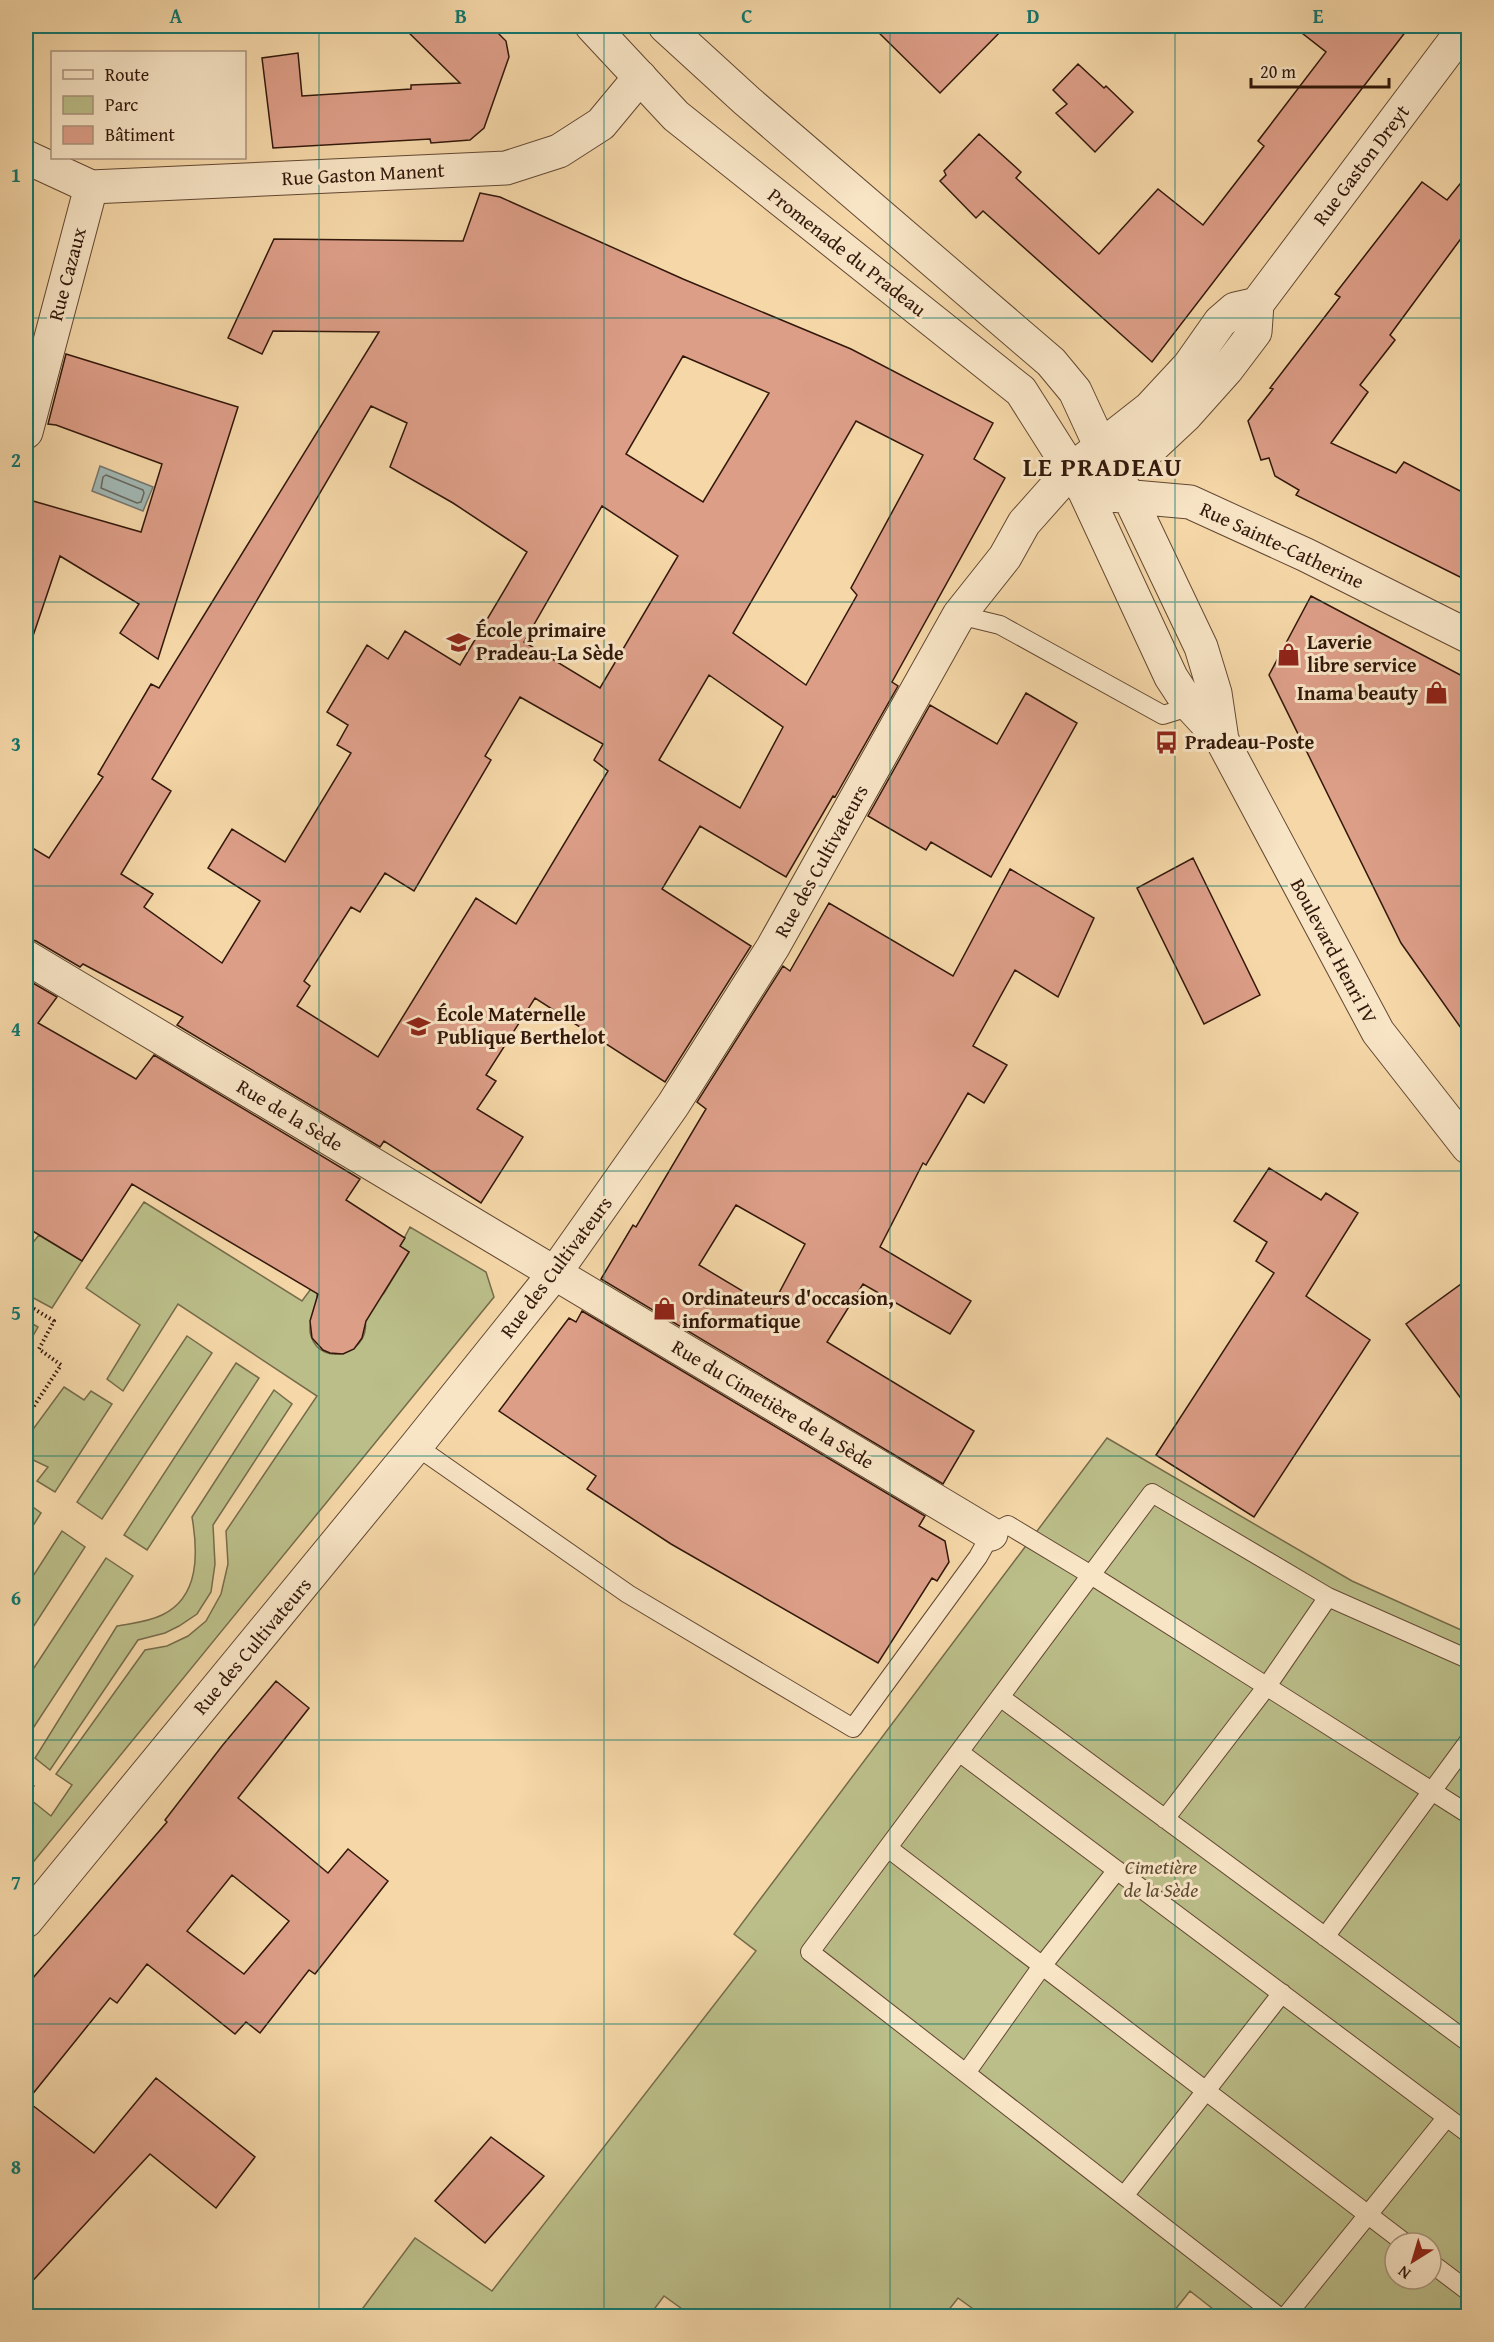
<svg xmlns="http://www.w3.org/2000/svg" width="1494" height="2342" viewBox="0 0 1494 2342" font-family="'Gentium Book Plus',serif">
	<rect width="100%" height="100%" fill="#f5d7a8"/>
	<filter id="stains"><feTurbulence type="fractalNoise" baseFrequency=".00333" numOctaves="4"/><feColorMatrix values="0 0 0 0 .2 0 0 0 0 .09 0 0 0 0 .02 0 0 0 .5 -.17"/></filter>
	<radialGradient id="worn" r=".72"><stop offset=".6" stop-color="#630" stop-opacity="0"/><stop offset="1" stop-color="#630" stop-opacity=".3"/></radialGradient>
	<path fill="#bbbe89" stroke="#766b4a" stroke-width="1.5" fill-rule="evenodd" d="M 144,1202 L 302,1301 L 316,1282 C 316,1289 318,1298 317,1305 C 315,1316 307,1323 311,1336 C 322,1370 375,1352 364,1316 L 384,1293 L 409,1252 L 400,1246 L 410,1227 L 486,1272 L 494,1297 L 26,1871 L 26,1780 L 34,1786 L 26,1796 L 51,1816 L 72,1785 L 56,1774 L 145,1650 L 167,1646 L 188,1636 L 206,1621 L 221,1594 L 228,1564 L 226,1531 L 317,1396 L 178,1304 L 123,1391 L 107,1379 L 140,1325 L 86,1288 Z
		M 39,1235 L 82,1261 L 52,1308 L 26,1294 L 26,1251 Z
		M 26,1320 L 38,1327 L 26,1348 Z
		M 187,1336 L 212,1353 L 102,1519 L 77,1502 Z
		M 236,1363 L 259,1378 L 147,1550 L 124,1535 Z
		M 64,1387 L 84,1400 L 91,1391 L 112,1404 L 55,1492 L 37,1481 L 48,1467 L 31,1459 L 31,1432 Z
		M 274,1390 L 292,1404 L 213,1525 L 215,1564 L 211,1592 L 197,1614 L 179,1626 L 165,1633 L 138,1640 L 50,1770 L 35,1758 L 117,1626 C 133,1623 148,1622 162,1615 C 200,1597 198,1552 192,1517 Z
		M 1107,1438 L 1352,1581 L 1468,1633 L 1468,2316 L 1222,2316 L 1190,2291 L 1170,2316 L 983,2316 L 958,2298 L 944,2316 L 692,2316 L 664,2296 L 649,2316 L 357,2316 L 415,2238 L 492,2291 L 756,1951 L 734,1934 ZM 1395,2243 L 1431,2243 L 1431,2279 L 1395,2279 Z
		M 26,1502 L 41,1513 L 26,1537 Z
		M 62,1531 L 85,1547 L 26,1638 L 26,1587 Z
		M 106,1558 L 133,1576 L 26,1739 L 26,1680 Z"/>
	<path fill="#a1b7b3" stroke="#757770" stroke-width="1.5" d="M 100,466 L 153,487 L 143,511 L 92,491 Z"/>
	<g fill="none" stroke-linecap="round" stroke-linejoin="round">
		<path stroke="#6a685f" stroke-width="1.5" d="M 106,475 L 143,490 L 144,493 L 141,502 L 137,503 L 101,488 L 103,477 Z"/>
	</g>
	<path fill="#dd9e88" stroke="#32180b" stroke-width="1.5" fill-rule="evenodd" d="M 402,26 L 491,26 L 506,41 L 509,57 L 484,128 L 470,140 L 431,143 L 430,139 L 273,148 L 262,58 L 298,53 L 302,96 L 411,89 L 411,85 L 460,83 Z
		M 872,26 L 1006,26 L 940,93 Z
		M 1293,26 L 1410,26 L 1152,362 L 983,211 L 976,218 L 940,181 L 946,175 L 944,171 L 979,134 L 1021,172 L 1016,178 L 1099,254 L 1158,189 L 1203,225 L 1264,146 L 1258,141 L 1326,52 Z
		M 1078,64 L 1104,88 L 1106,86 L 1133,112 L 1095,152 L 1056,113 L 1067,104 L 1053,90 Z
		M 1468,174 L 1468,229 L 1390,335 L 1395,340 L 1360,385 L 1368,392 L 1331,443 L 1396,473 L 1404,462 L 1468,495 L 1468,581 L 1296,495 L 1299,490 L 1275,476 L 1269,458 L 1261,460 L 1248,421 L 1273,389 L 1270,388 L 1340,297 L 1335,294 L 1422,182 L 1447,200 Z
		M 480,193 L 500,197 L 683,279 L 851,349 L 993,423 L 974,459 L 1005,478 L 892,682 L 898,686 L 835,797 L 833,796 L 786,877 L 700,826 L 662,889 L 751,946 L 665,1082 L 535,998 L 486,1075 L 496,1081 L 477,1109 L 523,1137 L 481,1203 L 384,1141 L 380,1147 L 177,1025 L 183,1017 L 83,964 L 80,967 L 36,941 L 26,938 L 26,844 L 49,858 L 103,777 L 98,774 L 151,684 L 159,688 L 379,332 L 273,331 L 262,354 L 228,338 L 274,239 L 463,241 ZM 683,356 L 769,393 L 703,502 L 626,454 ZM 371,406 L 407,423 L 390,467 L 453,503 L 527,552 L 460,665 L 405,631 L 388,659 L 367,645 L 327,712 L 348,725 L 337,745 L 351,753 L 285,862 L 232,829 L 208,868 L 260,901 L 222,963 L 144,907 L 153,894 L 121,874 L 171,791 L 152,779 ZM 856,421 L 923,455 L 851,588 L 857,595 L 806,685 L 733,633 ZM 602,506 L 678,556 L 600,688 L 524,642 ZM 709,675 L 783,727 L 740,808 L 659,760 ZM 520,697 L 603,744 L 594,760 L 608,771 L 516,924 L 476,898 L 378,1057 L 297,1006 L 310,986 L 304,981 L 351,907 L 360,912 L 385,873 L 414,891 L 491,760 L 485,756 Z
		M 66,354 L 238,407 L 158,659 L 120,633 L 139,604 L 60,556 L 32,639 L 26,638 L 26,526 L 33,501 L 141,532 L 162,464 L 56,425 L 48,424 Z
		M 1311,596 L 1468,679 L 1468,1038 L 1401,943 L 1269,675 Z
		M 1026,693 L 1077,723 L 991,877 L 931,842 L 926,850 L 868,816 L 930,705 L 997,744 Z
		M 1193,858 L 1260,995 L 1204,1024 L 1137,888 Z
		M 1010,869 L 1094,918 L 1058,997 L 1015,970 L 973,1046 L 1007,1065 L 984,1103 L 968,1093 L 926,1165 L 923,1163 L 880,1247 L 971,1301 L 950,1334 L 863,1284 L 827,1342 L 974,1431 L 943,1484 L 601,1279 L 633,1225 L 636,1227 L 706,1109 L 697,1102 L 783,966 L 790,971 L 829,903 L 953,976 ZM 736,1205 L 805,1244 L 771,1308 L 699,1265 Z
		M 26,979 L 57,997 L 38,1023 L 136,1079 L 154,1055 L 360,1179 L 346,1200 L 405,1238 L 400,1246 L 409,1252 L 366,1321 L 362,1338 L 354,1349 L 343,1354 L 330,1353 L 323,1350 L 312,1338 L 310,1321 L 318,1294 L 132,1184 L 82,1261 L 26,1227 Z
		M 1269,1168 L 1321,1200 L 1326,1193 L 1358,1213 L 1306,1296 L 1370,1340 L 1254,1517 L 1156,1455 L 1274,1273 L 1256,1261 L 1267,1242 L 1234,1221 Z
		M 1468,1279 L 1468,1408 L 1406,1324 Z
		M 582,1311 L 925,1516 L 919,1526 L 945,1541 L 949,1562 L 937,1581 L 932,1578 L 878,1663 L 671,1544 L 587,1489 L 596,1476 L 499,1411 L 569,1318 L 576,1322 Z
		M 276,1681 L 309,1708 L 238,1798 L 328,1873 L 348,1849 L 388,1881 L 315,1974 L 309,1970 L 260,2033 L 246,2022 L 235,2034 L 147,1964 L 117,2003 L 110,1998 L 27,2101 L 94,2153 L 156,2078 L 255,2157 L 216,2208 L 150,2154 L 26,2288 L 26,1986 L 167,1822 L 165,1820 L 222,1746 ZM 232,1875 L 289,1921 L 244,1974 L 187,1931 Z
		M 491,2137 L 544,2176 L 485,2243 L 435,2201 Z"/>
	<g fill="none" stroke-linecap="round" stroke-linejoin="round">
		<defs>
			<path id="service" d="M 959,615 L 1000,625 L 1163,715 L 1179,710 L 1188,703
				M 416,1446 L 628,1594 L 853,1728 L 978,1557 L 991,1534 L 1008,1525 L 1091,1575 L 1468,1814
				M 1000,1697 L 1468,2042
				M 959,1752 L 1468,2133
				M 1165,1819 L 1267,1686 L 1328,1597
				M 888,1848 L 1405,2243
				M 1325,1937 L 1468,1742
				M 966,2073 L 1042,1966 L 1117,1870
				M 1124,2196 L 1282,1993
				M 1431,2263 L 1468,2291
				M 1278,2316 L 810,1952 L 1152,1493 L 1328,1597 L 1468,1659
				M 1286,2316 L 1447,2117"/>
			<path id="minor" d="M 26,157 L 91,187 L 506,168 L 559,151 L 601,124 L 640,77
				M 26,432 L 91,187
				M 26,957 L 991,1534
				M 26,1921 L 416,1446 L 554,1274 L 673,1105 L 773,947 L 959,615 L 1005,557 L 1024,523 L 1071,470"/>
			<path id="tertiary" d="M 592,26 L 676,116 L 1021,391 L 1085,492 L 1171,677 L 1188,703 L 1222,740 L 1378,1032 L 1468,1147
				M 665,26 L 747,101 L 1051,362 L 1075,391 L 1112,471 L 1129,496 L 1201,647 L 1215,693 L 1222,740
				M 1085,459 L 1150,408 L 1189,366 L 1220,322 L 1235,309 L 1257,304
				M 1096,484 L 1153,446 L 1185,416 L 1227,369 L 1255,332 L 1257,304 L 1466,26
				M 1111,495 L 1190,502 L 1306,555 L 1468,636"/>
		</defs>
		<use href="#service" stroke="#634832" stroke-width="20"/>
		<use href="#minor" stroke="#634832" stroke-width="35"/>
		<use href="#tertiary" stroke="#634832" stroke-width="35"/>
		<path stroke="#32180b" stroke-width="4" stroke-dasharray="1.5 3" stroke-linecap="butt" d="M 26,1304 L 54,1321 L 39,1349 L 61,1365 L 30,1412 L 26,1427"/>
		<use href="#service" stroke="#f8e5c6" stroke-width="18"/>
		<use href="#minor" stroke="#f8e5c6" stroke-width="33"/>
		<use href="#tertiary" stroke="#f8e5c6" stroke-width="33"/>
	</g>
	<path fill="none" stroke="#0f766e" stroke-width="1.5" stroke-opacity="0.55" d="M 319,26 L 319,2316M 604,26 L 604,2316M 890,26 L 890,2316M 1175,26 L 1175,2316M 26,318 L 1468,318M 26,602 L 1468,602M 26,886 L 1468,886M 26,1171 L 1468,1171M 26,1456 L 1468,1456M 26,1740 L 1468,1740M 26,2024 L 1468,2024"/>
	<defs>
		<symbol id="school-bare" viewBox="-9 -9 18 18"><path d="M0-5L7-2L0 1L-7-2ZM-4 1L0 2.5L4 1V4Q0 6-4 4Z" fill="#8f2418" stroke="#f8e5c6" stroke-width="2.5" paint-order="stroke"/></symbol>
		<symbol id="shop-bare" viewBox="-9 -9 18 18"><path d="M-5-2.5h2.3a2.7 3.5 0 0 1 5.4 0H5L5.5 6h-11ZM-1.5-2.5h3a1.5 2.3 0 0 0-3 0Z" fill="#8f2418" stroke="#f8e5c6" stroke-width="2.5" paint-order="stroke"/></symbol>
		<symbol id="bus-bare" viewBox="-9 -9 18 18"><path d="M-5-6H5V4H4V6H2V4H-2V6H-4V4H-5ZM-3.5-4V0h7V-4ZM-3.5 1.2v1.5H-2V1.2ZM2 1.2v1.5H3.5V1.2Z" fill="#8f2418" stroke="#f8e5c6" stroke-width="2.5" paint-order="stroke"/></symbol>
	</defs>
	<g fill-rule="evenodd">
		<use href="#school-bare" x="442" y="626" width="33" height="33"/>
		<use href="#shop-bare" x="1272" y="638" width="33" height="33"/>
		<use href="#shop-bare" x="1420" y="676" width="33" height="33"/>
		<use href="#bus-bare" x="1150" y="726" width="33" height="33"/>
		<use href="#school-bare" x="402" y="1010" width="33" height="33"/>
		<use href="#shop-bare" x="648" y="1292" width="33" height="33"/>
	</g>
	<g text-anchor="middle" stroke-width="6" stroke-linejoin="round" paint-order="stroke">
		<g font-size="20" fill="#32180b" stroke="#f8e5c6">
			<text transform="translate(1361 165) rotate(-53)" y="7">Rue Gaston Dreyt</text>
			<text transform="translate(363 174) rotate(-3)" y="7">Rue Gaston Manent</text>
			<text transform="translate(847 252) rotate(38)" y="7">Promenade du Pradeau</text>
			<text transform="translate(67 274) rotate(-75)" y="7">Rue Cazaux</text>
			<text transform="translate(1282 545) rotate(25)" y="7">Rue Sainte-Catherine</text>
			<text transform="translate(821 861) rotate(-61)" y="7">Rue des Cultivateurs</text>
			<text transform="translate(1334 951) rotate(62)" y="7">Boulevard Henri IV</text>
			<text transform="translate(290 1115) rotate(31)" y="7">Rue de la Sède</text>
			<text transform="translate(556 1267) rotate(-53)" y="7">Rue des Cultivateurs</text>
			<text transform="translate(773 1404) rotate(31)" y="7">Rue du Cimetière de la Sède</text>
			<text transform="translate(252 1646) rotate(-50)" y="7">Rue des Cultivateurs</text>
		</g>
		<g font-size="20" font-weight="bold" fill="#32180b" stroke="#f8e5c6" text-anchor="start">
			<text x="476" y="637">École primaire<tspan x="476" dy="23">Pradeau-La Sède</tspan></text>
			<text x="1307" y="649">Laverie<tspan x="1307" dy="23">libre service</tspan></text>
			<text x="1418" y="700" text-anchor="end">Inama beauty</text>
			<text x="1185" y="749">Pradeau-Poste</text>
			<text x="437" y="1021">École Maternelle<tspan x="437" dy="23">Publique Berthelot</tspan></text>
			<text x="682" y="1305">Ordinateurs d'occasion,<tspan x="682" dy="23">informatique</tspan></text>
		</g>
		<g font-size="20" font-style="italic" fill="#5b4a31" stroke="#f8e5c6">
			<text x="1161" y="1874">Cimetière<tspan x="1161" dy="23">de la Sède</tspan></text>
		</g>
		<g font-size="26" font-weight="bold" letter-spacing="1.5" fill="#32180b" stroke="#f8e5c6">
			<text x="1103" y="476">LE PRADEAU</text>
		</g>
	</g>
	<rect width="1494" height="2342" fill="none" stroke="#f5d7a8" stroke-width="66"/>
	<rect x="51" y="51" width="195" height="108" fill="#f8e5c6" stroke="#a9937b" stroke-width="1.5"/>
	<rect x="63" y="70" width="30" height="9" fill="#f8e5c6" stroke="#a9937b" stroke-width="1.5"/>
	<text x="105" y="81" font-size="18" fill="#32180b">Route</text>
	<rect x="63" y="96" width="30" height="18" fill="#bbbe89" stroke="#a9937b" stroke-width="1.5"/>
	<text x="105" y="111" font-size="18" fill="#32180b">Parc</text>
	<rect x="63" y="126" width="30" height="18" fill="#dd9e88" stroke="#a9937b" stroke-width="1.5"/>
	<text x="105" y="141" font-size="18" fill="#32180b">Bâtiment</text>
	<g transform="translate(1413 2261) rotate(217)"><circle r="28" fill="#f8e5c6" stroke="#a9937b" stroke-width="1.5"/>
	<path d="M0-4.5L10 22L0 15L-10 22Z" fill="#8f2418"/>
	<text y="-9" font-size="16" font-weight="bold" text-anchor="middle" fill="#32180b">N</text>
	</g>
	<path d="M1251 78v9h138v-9" fill="none" stroke="#32180b" stroke-width="3"/>
	<text x="1260" y="78" font-size="18" fill="#32180b" stroke="#f8e5c6" stroke-width="4.5" paint-order="stroke">20 m</text>
	<rect x="33" y="33" width="1428" height="2276" fill="none" stroke="#0f766e" stroke-width="2"/>
	<g font-size="20" text-anchor="middle" font-weight="bold" fill="#0f766e">
		<text x="176" y="23">A</text>
		<text x="461" y="23">B</text>
		<text x="747" y="23">C</text>
		<text x="1033" y="23">D</text>
		<text x="1318" y="23">E</text>
		<text x="16" y="182">1</text>
		<text x="16" y="467">2</text>
		<text x="16" y="751">3</text>
		<text x="16" y="1036">4</text>
		<text x="16" y="1320">5</text>
		<text x="16" y="1605">6</text>
		<text x="16" y="1889">7</text>
		<text x="16" y="2174">8</text>
	</g>
	<rect width="100%" height="100%" filter="url(#stains)"/>
	<rect width="100%" height="100%" fill="url(#worn)"/>
</svg>
